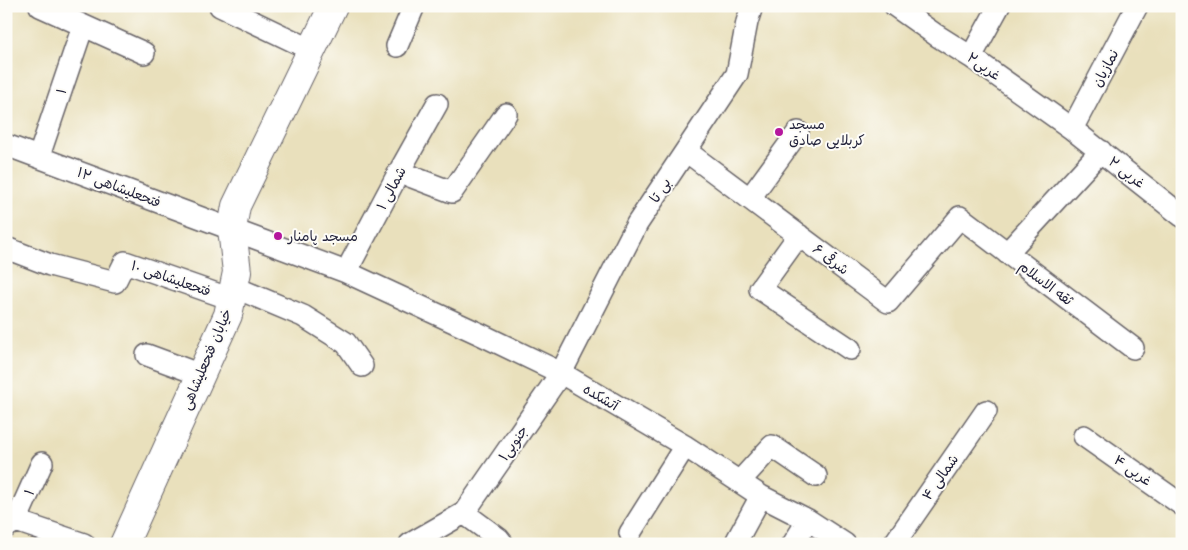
<svg xmlns="http://www.w3.org/2000/svg" width="1188" height="550" viewBox="0 0 1188 550" font-family="Mali,'Playpen Sans Arabic',sans-serif">
	<rect width="100%" height="100%" fill="#fdfcf7"/>
	<filter id="ink" filterUnits="userSpaceOnUse"><feTurbulence type="fractalNoise" baseFrequency=".02" numOctaves="2"/><feDisplacementMap in="SourceGraphic" scale="10" xChannelSelector="R" yChannelSelector="G"/><feConvolveMatrix kernelMatrix="1 2 1 2 8 2 1 2 1" color-interpolation-filters="sRGB"/></filter>
	<filter id="wash" filterUnits="userSpaceOnUse"><feTurbulence type="fractalNoise" baseFrequency=".0096" numOctaves="4" result="noise"/><feDisplacementMap in="SourceGraphic" scale="20" xChannelSelector="R" yChannelSelector="G"/><feGaussianBlur stdDeviation="1.12" result="paint"/><feColorMatrix in="noise" values="0 0 0 0 0 0 0 0 0 0 0 0 0 0 0 0 0 1.4 0 .05"/><feComposite in="paint" operator="in"/></filter>
	<g filter="url(#wash)">
		<rect width="100%" height="100%" fill="#e9e0bc"/>
	</g>
	<g filter="url(#ink)">
		<g fill="none" stroke-linecap="round" stroke-linejoin="round">
			<defs>
				<path id="street" d="M 40,6 L 144,53
					M 220,6 L 312,50
					M 895,6 L 936,35 L 971,57 L 1072,129 L 1182,216
					M 397,46 L 414,6
					M 971,57 L 999,6
					M 1072,129 L 1137,6
					M 6,145 L 346,272 L 482,335 L 561,373 L 685,446 L 761,496 L 808,520 L 845,544
					M 686,151 L 888,302 L 960,217 L 1133,348
					M 39,156 L 83,26
					M 399,172 L 452,192 L 506,114
					M 750,198 L 798,132
					M 799,235 L 760,289 L 850,349
					M 6,248 L 50,265 L 115,282 L 125,262 L 231,299
					M 1007,253 L 1101,151
					M 346,272 L 399,172 L 437,104
					M 234,287 L 303,316 L 346,343 L 362,366
					M 147,355 L 201,375
					M 1084,436 L 1182,505
					M 740,481 L 772,446 L 816,476
					M 464,513 L 499,539 L 503,544
					M 16,521 L 42,463
					M 6,527 L 16,521 L 84,544
					M 630,533 L 685,446
					M 737,540 L 761,496
					M 410,544 L 464,513 L 561,373 L 637,224 L 737,74 L 747,22 L 752,6
					M 793,544 L 808,520
					M 894,544 L 986,411"/>
				<path id="secondary" d="M 124,544 L 228,315 L 237,272 L 232,229 L 236,206 L 333,6"/>
			</defs>
			<use href="#street" stroke="#686468" stroke-width="24"/>
			<use href="#secondary" stroke="#686468" stroke-width="30"/>
			<use href="#street" stroke="#fff" stroke-width="21"/>
			<use href="#secondary" stroke="#fff" stroke-width="28"/>
		</g>
	</g>
	<g fill="#b5179e" stroke="#fdfcf7" stroke-width="2">
		<circle cx="779" cy="132" r="5"/>
		<circle cx="278" cy="236" r="5"/>
	</g>
	<g text-anchor="middle" stroke-width="4" stroke-linejoin="round" paint-order="stroke">
		<g font-size="14" fill="#22223b" stroke="#fdfcf7">
			<text transform="translate(984 66) rotate(35)" y="5">غربی۲</text>
			<text transform="translate(1105 68) rotate(-62)" y="5">نمازیان</text>
			<text transform="translate(61 91) rotate(-71)" y="5">۱</text>
			<text transform="translate(1127 172) rotate(38)" y="5">۲ غربی</text>
			<text transform="translate(119 187) rotate(21)" y="5">فتحعلیشاهی ۱۲</text>
			<text transform="translate(391 188) rotate(-62)" y="5">۱ شمالی</text>
			<text transform="translate(660 190) rotate(-57)" y="5">بی تا</text>
			<text transform="translate(831 259) rotate(37)" y="5">۶ شرقی</text>
			<text transform="translate(171 278) rotate(19)" y="5">فتحعلیشاهی ۱۰</text>
			<text transform="translate(1046 283) rotate(37)" y="5">ثقه الاسلام</text>
			<text transform="translate(206 359) rotate(-67)" y="5">خیابان فتحعلیشاهی</text>
			<text transform="translate(601 397) rotate(31)" y="5">آتشکده</text>
			<text transform="translate(513 443) rotate(-55)" y="5">جنوبی۱</text>
			<text transform="translate(1133 470) rotate(35)" y="5">۴ غربی</text>
			<text transform="translate(940 477) rotate(-55)" y="5">۴ شمالی</text>
			<text transform="translate(29 492) rotate(-65)" y="5">۱</text>
		</g>
		<g font-size="14" fill="#22223b" stroke="#fdfcf7" text-anchor="start">
			<text x="789" y="129">مسجد<tspan x="789" dy="16">کربلایی صادق</tspan></text>
			<text x="288" y="241">مسجد پامنار</text>
		</g>
	</g>
	<rect width="1188" height="550" fill="none" stroke="#fdfcf7" stroke-width="25"/>
</svg>
